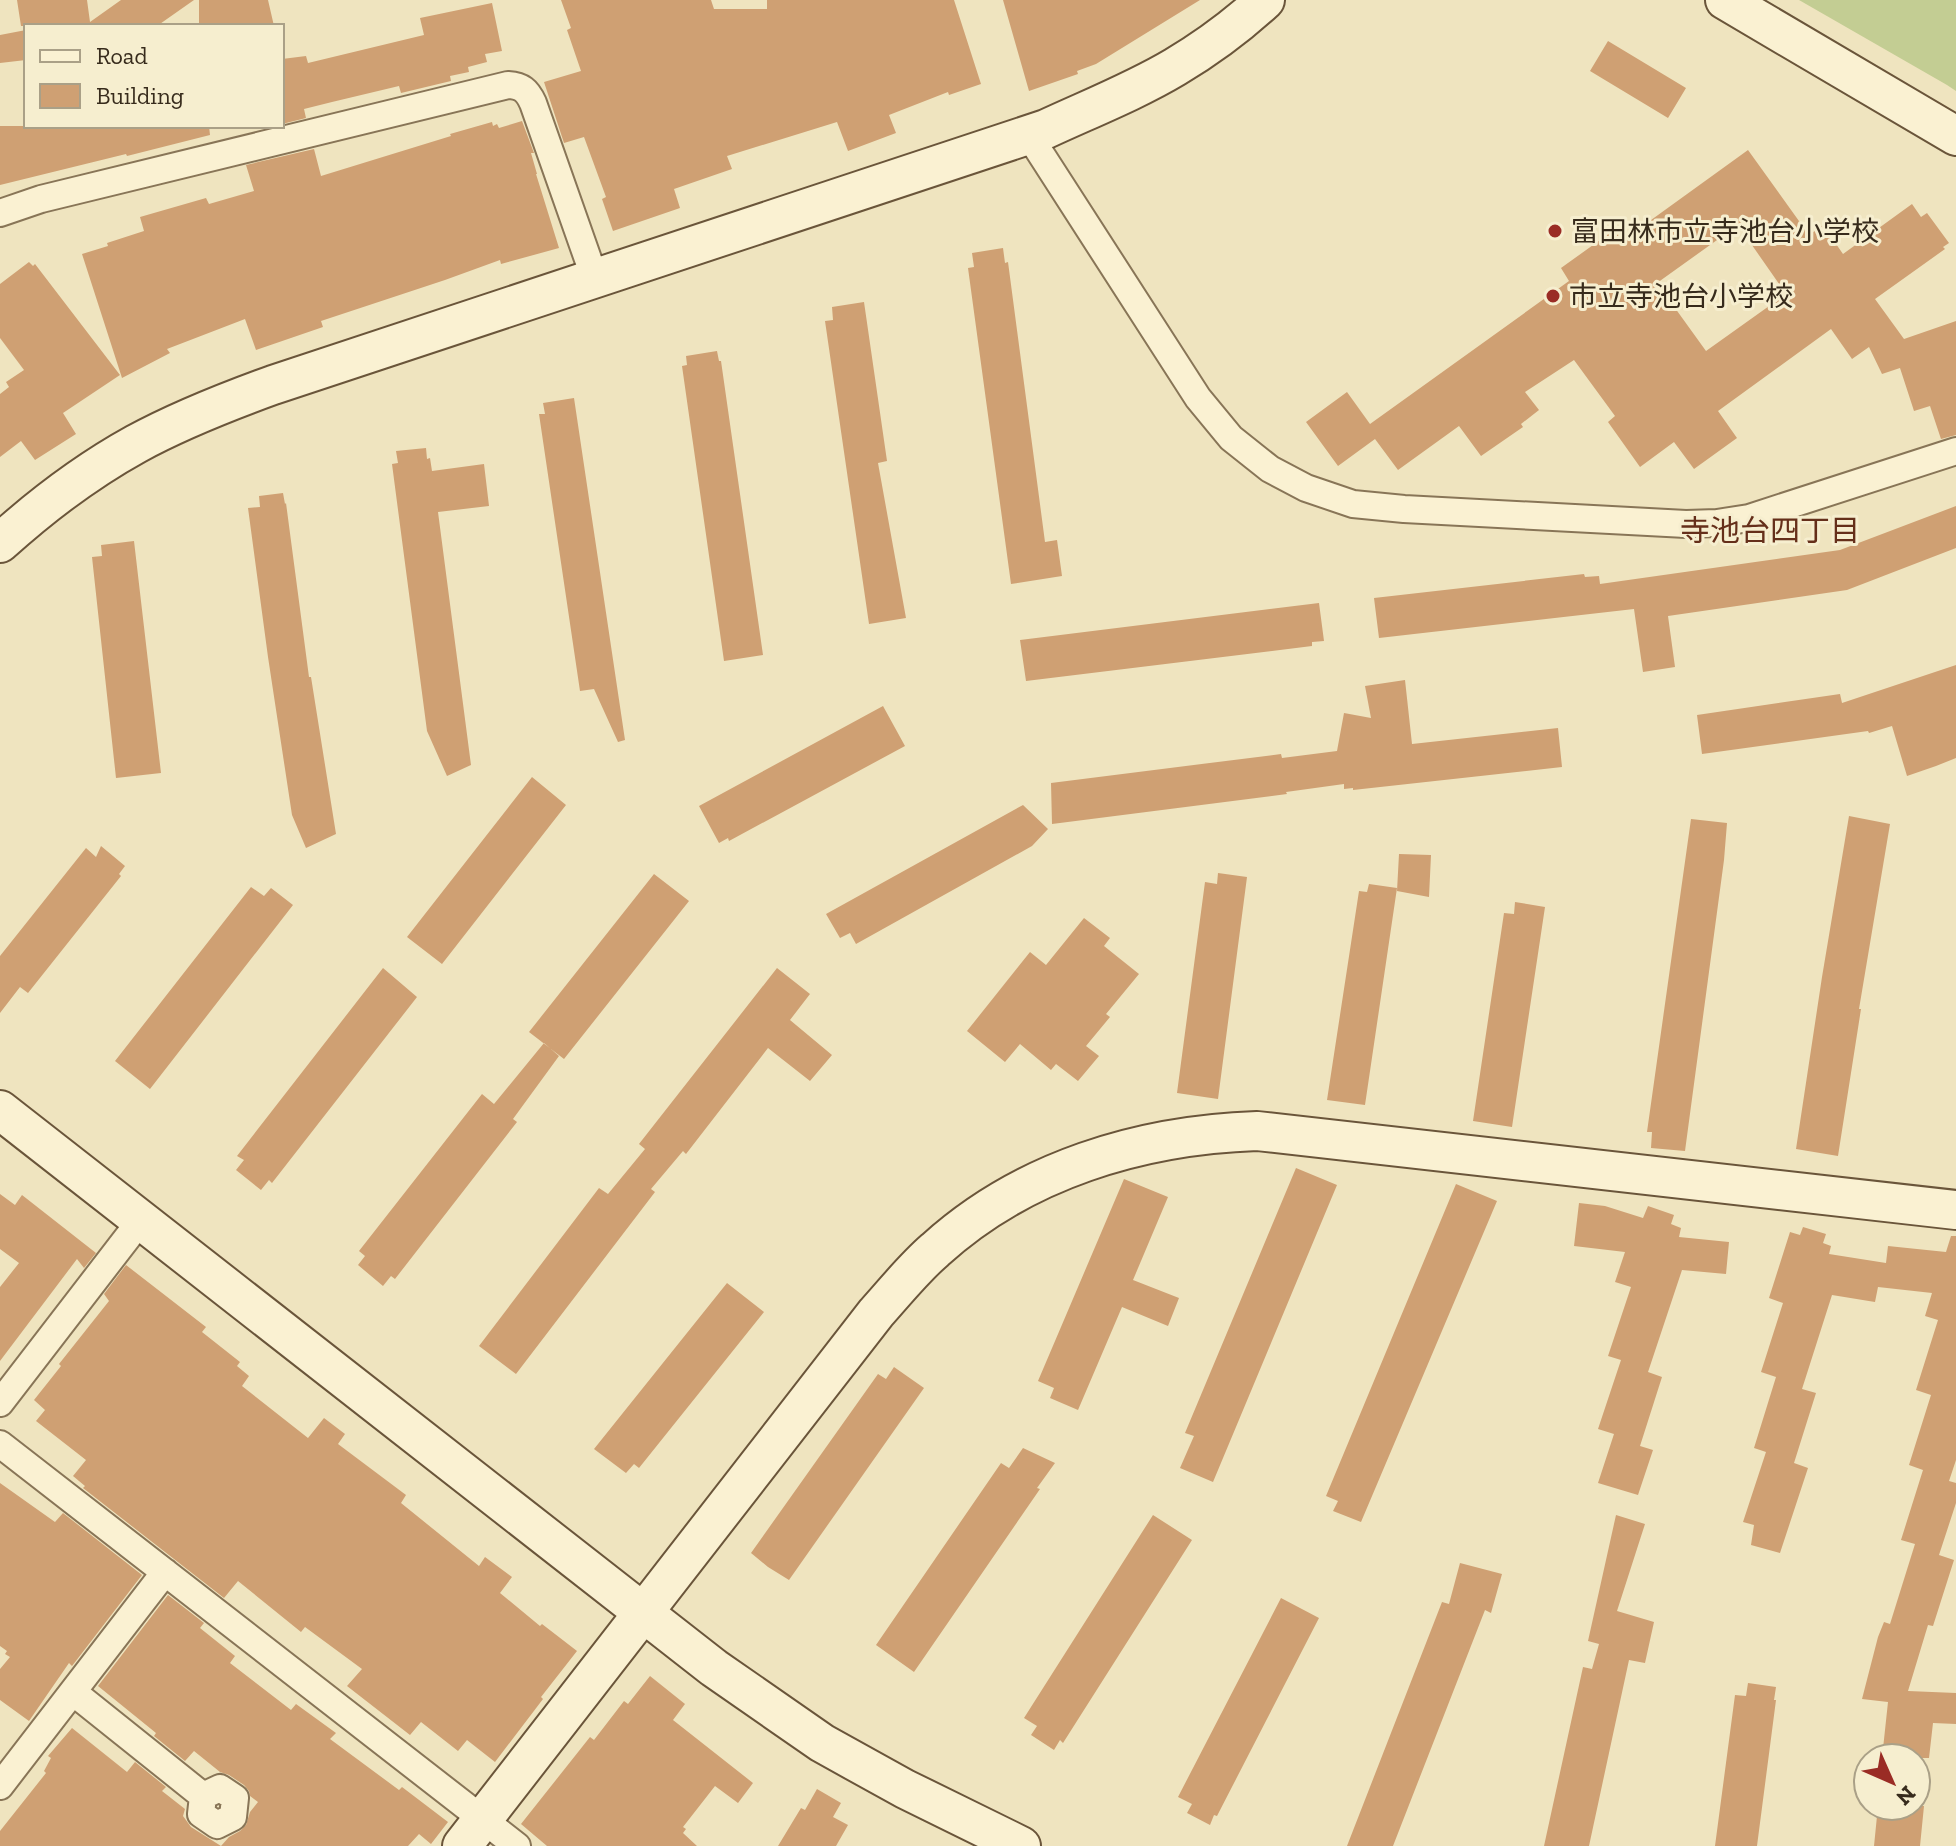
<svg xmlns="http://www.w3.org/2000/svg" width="1956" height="1846" viewBox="0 0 1956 1846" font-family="'Zilla Slab','Noto Sans JP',serif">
	<rect width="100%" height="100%" fill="#efe4bf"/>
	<path fill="#c3cd93" d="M 1799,0 L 1956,0 L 1956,91 L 1947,85 Z"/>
	<path fill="#cfa073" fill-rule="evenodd" d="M 17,0 L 87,0 L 90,22 L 121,0 L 194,0 L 157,26 L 21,26 Z
		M 199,0 L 268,0 L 274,26 L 199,26 Z
		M 561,0 L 711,0 L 714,9 L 767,9 L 767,0 L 954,0 L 981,84 L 949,95 L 948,92 L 889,115 L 896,133 L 848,151 L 837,122 L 727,156 L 732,169 L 674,189 L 680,208 L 613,231 L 602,199 L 606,197 L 584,137 L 564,143 L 544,82 L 581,71 L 567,30 L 571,28 Z
		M 1003,0 L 1200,0 L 1096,64 L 1077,71 L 1078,74 L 1029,91 Z
		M 492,3 L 502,51 L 485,54 L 487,62 L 468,67 L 469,72 L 450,76 L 451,81 L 401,93 L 399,86 L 332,102 L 304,109 L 306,118 L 282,124 L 282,59 L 306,56 L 308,63 L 424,35 L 420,18 Z
		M 26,30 L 26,60 L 0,63 L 0,35 Z
		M 1608,41 L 1686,88 L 1668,118 L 1590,71 Z
		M 522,121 L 534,153 L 531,153 L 537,174 L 536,174 L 559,248 L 501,264 L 500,260 L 445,280 L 321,321 L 323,327 L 256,350 L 245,319 L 167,349 L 170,353 L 122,378 L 82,254 L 108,246 L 107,243 L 144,231 L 140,217 L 206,198 L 209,204 L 254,191 L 246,165 L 314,149 L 321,176 L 451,136 L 450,134 L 492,122 L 493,126 L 497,124 L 499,128 Z
		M 0,126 L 209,126 L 210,135 L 127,156 L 126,154 L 0,185 Z
		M 1748,150 L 1809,235 L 1823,225 L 1843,254 L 1912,204 L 1921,217 L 1927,213 L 1949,243 L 1943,247 L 1945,249 L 1875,299 L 1904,339 L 1956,321 L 1956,435 L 1941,439 L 1930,406 L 1914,411 L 1900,368 L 1882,374 L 1869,347 L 1852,359 L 1831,329 L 1718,411 L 1737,438 L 1694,469 L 1674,442 L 1640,467 L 1608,422 L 1615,416 L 1574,360 L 1525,392 L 1539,410 L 1521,424 L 1523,427 L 1481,456 L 1459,426 L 1398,470 L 1375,439 L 1338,466 L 1306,422 L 1347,392 L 1370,424 L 1569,281 L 1561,268 L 1614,230 L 1622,241 ZM 1738,225 L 1786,294 L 1706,351 L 1657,283 Z
		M 1003,248 L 1005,263 L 1008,262 L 1045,542 L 1057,540 L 1062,576 L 1011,584 L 968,268 L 974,267 L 972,253 Z
		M 29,262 L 33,266 L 35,264 L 120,375 L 63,413 L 76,434 L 35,460 L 21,441 L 0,457 L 0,394 L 9,387 L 6,382 L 24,370 L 0,338 L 0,284 Z
		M 864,302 L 887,461 L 878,463 L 906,618 L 869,624 L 825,321 L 833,320 L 832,307 Z
		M 717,351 L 719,361 L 721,361 L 763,655 L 724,661 L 682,366 L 687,365 L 686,356 Z
		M 574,398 L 625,740 L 618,742 L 594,689 L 580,691 L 539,414 L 545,414 L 543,403 Z
		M 426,448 L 427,459 L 430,458 L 432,471 L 484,464 L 489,506 L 438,512 L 471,765 L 447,776 L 427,731 L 392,464 L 398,463 L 396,451 Z
		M 283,493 L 285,504 L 286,503 L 309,677 L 311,677 L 336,834 L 306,848 L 292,815 L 268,657 L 248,508 L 260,507 L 259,496 Z
		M 1956,506 L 1956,548 L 1847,590 L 1668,616 L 1675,667 L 1643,672 L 1634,609 L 1379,638 L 1374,598 L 1584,574 L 1585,577 L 1599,576 L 1600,584 L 1840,550 Z
		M 134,541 L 161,773 L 116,778 L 92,557 L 102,556 L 101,545 Z
		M 1319,603 L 1324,641 L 1312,642 L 1312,646 L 1026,681 L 1020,640 Z
		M 1956,665 L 1956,758 L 1936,766 L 1907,776 L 1892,726 L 1869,733 L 1868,731 L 1702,754 L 1697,715 L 1840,694 L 1842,703 Z
		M 1405,680 L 1412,744 L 1558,728 L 1562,767 L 1353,790 L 1353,788 L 1344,789 L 1344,784 L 1286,792 L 1287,794 L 1052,824 L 1051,783 L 1281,754 L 1282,758 L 1337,751 L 1344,713 L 1371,718 L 1365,686 Z
		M 883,706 L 905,746 L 729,841 L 728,838 L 719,843 L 699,806 Z
		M 532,777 L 566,805 L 442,964 L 407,937 Z
		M 1023,805 L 1048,829 L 1032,846 L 856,944 L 850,933 L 840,938 L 826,914 Z
		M 1849,816 L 1890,824 L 1859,1009 L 1861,1009 L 1838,1156 L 1796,1149 L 1822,977 Z
		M 1691,819 L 1727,823 L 1724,860 L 1685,1151 L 1651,1148 L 1652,1132 L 1647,1132 Z
		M 101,846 L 125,866 L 119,874 L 121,876 L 28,993 L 20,987 L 0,1013 L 0,956 L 86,848 L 96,857 Z
		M 1399,854 L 1431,855 L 1429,897 L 1397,891 Z
		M 1218,873 L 1247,877 L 1218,1099 L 1177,1093 L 1205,882 L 1217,884 Z
		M 654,874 L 689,901 L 564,1059 L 529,1032 Z
		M 1369,884 L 1397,888 L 1365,1105 L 1327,1100 L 1359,891 L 1367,892 Z
		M 251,887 L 264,896 L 271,888 L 293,905 L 150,1089 L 115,1061 Z
		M 1515,902 L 1545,907 L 1512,1127 L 1473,1121 L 1504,913 L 1514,914 Z
		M 1084,918 L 1110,938 L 1104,946 L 1139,974 L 1106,1014 L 1110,1017 L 1086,1046 L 1099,1056 L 1078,1081 L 1056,1064 L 1051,1070 L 1020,1044 L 1005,1062 L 967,1031 L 1030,952 L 1046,965 Z
		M 383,968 L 417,997 L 272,1183 L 269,1180 L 261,1190 L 236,1170 L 244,1160 L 237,1156 Z
		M 777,968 L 810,994 L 790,1020 L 832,1055 L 810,1081 L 768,1048 L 686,1154 L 683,1151 L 651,1189 L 655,1192 L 516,1374 L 479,1346 L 599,1188 L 608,1194 L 645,1149 L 639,1144 Z
		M 544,1043 L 559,1056 L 513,1119 L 517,1122 L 395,1279 L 391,1276 L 383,1286 L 358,1265 L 365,1256 L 359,1251 L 482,1094 L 494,1104 Z
		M 1296,1168 L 1337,1185 L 1213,1482 L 1180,1468 L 1194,1436 L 1185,1433 Z
		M 1124,1179 L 1168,1197 L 1133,1280 L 1179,1298 L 1168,1326 L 1122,1307 L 1078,1410 L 1050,1398 L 1054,1388 L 1038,1381 Z
		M 1456,1184 L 1497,1201 L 1361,1522 L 1333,1511 L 1338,1501 L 1326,1496 Z
		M 0,1194 L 15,1205 L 22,1195 L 96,1253 L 84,1268 L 77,1259 L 0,1361 L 0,1287 L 19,1263 L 0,1249 Z
		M 1579,1203 L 1605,1206 L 1643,1218 L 1648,1206 L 1674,1215 L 1671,1224 L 1681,1228 L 1679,1237 L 1729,1242 L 1726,1274 L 1682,1270 L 1648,1372 L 1662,1377 L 1640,1446 L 1653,1450 L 1638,1495 L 1598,1483 L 1614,1434 L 1598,1429 L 1621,1360 L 1608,1356 L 1631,1287 L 1615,1282 L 1625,1252 L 1574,1246 Z
		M 1803,1227 L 1826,1234 L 1823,1243 L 1831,1246 L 1829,1254 L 1886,1263 L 1888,1246 L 1946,1252 L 1951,1236 L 1956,1236 L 1956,1460 L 1949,1481 L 1956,1483 L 1956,1503 L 1939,1555 L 1954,1560 L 1933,1626 L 1928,1625 L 1908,1691 L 1956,1693 L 1956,1724 L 1933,1723 L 1929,1758 L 1882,1758 L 1888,1702 L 1862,1699 L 1878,1637 L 1884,1622 L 1890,1624 L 1915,1544 L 1901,1540 L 1923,1470 L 1909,1465 L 1931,1395 L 1916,1390 L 1938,1320 L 1925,1316 L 1932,1293 L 1878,1287 L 1875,1302 L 1832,1295 L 1802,1389 L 1816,1393 L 1794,1463 L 1808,1468 L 1780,1553 L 1751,1545 L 1754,1525 L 1743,1522 L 1766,1452 L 1754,1448 L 1776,1377 L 1761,1372 L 1783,1303 L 1769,1298 L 1790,1232 L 1800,1235 Z
		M 126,1265 L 206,1327 L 202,1332 L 240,1362 L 237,1366 L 249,1376 L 242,1386 L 308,1438 L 324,1418 L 345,1434 L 338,1444 L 406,1495 L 401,1503 L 479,1566 L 485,1557 L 512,1577 L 500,1593 L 540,1626 L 542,1624 L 577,1651 L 541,1697 L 543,1699 L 495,1762 L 467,1740 L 458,1751 L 421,1722 L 410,1735 L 347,1686 L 362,1669 L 305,1627 L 301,1632 L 238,1581 L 224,1598 L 83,1488 L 85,1486 L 73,1476 L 86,1460 L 36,1421 L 45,1410 L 34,1400 L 61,1366 L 59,1364 L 109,1301 L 104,1294 Z
		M 727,1283 L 764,1312 L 639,1468 L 634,1464 L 626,1473 L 594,1449 Z
		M 894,1367 L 924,1388 L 789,1580 L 768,1567 L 751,1553 L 878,1374 L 886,1379 Z
		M 1023,1448 L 1055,1463 L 1037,1488 L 1040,1489 L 914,1672 L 876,1645 L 1001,1463 L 1009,1468 Z
		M 0,1483 L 55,1522 L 63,1513 L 142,1575 L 72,1666 L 69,1663 L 29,1721 L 0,1700 L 0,1669 L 10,1657 L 5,1654 L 7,1651 L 0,1646 Z
		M 1153,1515 L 1192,1540 L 1063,1743 L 1060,1740 L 1054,1750 L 1031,1735 L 1037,1726 L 1024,1718 Z
		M 1616,1515 L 1645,1524 L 1617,1611 L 1654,1622 L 1645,1663 L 1629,1660 L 1589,1846 L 1544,1846 L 1583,1667 L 1592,1669 L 1599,1644 L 1588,1641 Z
		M 1460,1563 L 1502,1574 L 1491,1613 L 1485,1610 L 1393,1846 L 1347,1846 L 1442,1602 L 1449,1604 Z
		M 168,1595 L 204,1623 L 200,1628 L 235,1656 L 230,1663 L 291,1710 L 296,1704 L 336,1733 L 330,1739 L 399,1790 L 402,1787 L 448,1822 L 431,1844 L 419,1834 L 408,1846 L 0,1846 L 0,1831 L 46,1773 L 44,1771 L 51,1758 L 48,1756 L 72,1728 L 127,1772 L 135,1762 L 166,1787 L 162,1791 L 185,1809 L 183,1816 L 191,1827 L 221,1846 L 229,1837 L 240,1831 L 246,1825 L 250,1812 L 258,1802 L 250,1796 L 249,1791 L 244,1785 L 229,1775 L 220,1772 L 194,1751 L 185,1761 L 154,1736 L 156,1733 L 98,1686 Z
		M 1281,1598 L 1319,1618 L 1217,1816 L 1214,1815 L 1210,1825 L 1187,1813 L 1192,1804 L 1178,1797 Z
		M 650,1676 L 685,1704 L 673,1720 L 753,1783 L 738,1803 L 715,1786 L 683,1827 L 686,1829 L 683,1833 L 697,1846 L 547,1846 L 521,1824 L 590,1737 L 594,1740 L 624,1701 L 628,1704 Z
		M 1748,1683 L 1776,1687 L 1774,1700 L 1776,1700 L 1757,1846 L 1715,1846 L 1735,1695 L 1746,1696 Z
		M 817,1789 L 841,1803 L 833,1817 L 848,1825 L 836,1846 L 778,1846 L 801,1808 L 805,1810 Z
		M 1878,1806 L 1924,1806 L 1920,1846 L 1874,1846 Z"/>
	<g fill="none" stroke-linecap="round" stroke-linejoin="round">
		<defs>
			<path id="street" d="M 1028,134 L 1198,398 L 1231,438 L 1270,469 L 1306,488 L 1353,504 L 1404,509 L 1686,524 L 1717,523 L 1749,518 L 1956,451
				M 0,213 L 41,199 L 508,85 C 522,86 527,90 533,103 L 595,279
				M 0,1403 L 141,1220
				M 0,1444 L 517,1846
				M 73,1692 L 203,1796
				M 0,1786 L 165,1572
				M 220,1788 L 235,1798 L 233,1817 L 217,1825 L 201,1814 L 203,1796 Z"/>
			<path id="secondary" d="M 1725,0 L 1956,136
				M 0,543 C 41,506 87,471 136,444 C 180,420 226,402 273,385 L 1046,129 C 1089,109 1135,91 1175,67 C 1207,48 1238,25 1265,0
				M 0,1110 L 714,1668 L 822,1743 L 905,1789 L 1021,1846
				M 462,1846 L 876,1313 C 895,1292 913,1269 935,1250 C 1023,1170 1140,1135 1257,1131 L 1956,1210"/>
		</defs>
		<use href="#street" stroke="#887557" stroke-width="30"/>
		<use href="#secondary" stroke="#6a553a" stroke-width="42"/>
		<use href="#street" stroke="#faf1d2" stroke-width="26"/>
		<use href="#secondary" stroke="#faf1d2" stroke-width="38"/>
	</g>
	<g fill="#9a2c25" stroke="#f6eecf" stroke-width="3">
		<circle cx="1555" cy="231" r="8"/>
		<circle cx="1553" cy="296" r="8"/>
	</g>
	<g text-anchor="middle" stroke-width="6" stroke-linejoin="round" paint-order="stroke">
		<g font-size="28" fill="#372b1c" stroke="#f6eecf" text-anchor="start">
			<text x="1571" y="241">富田林市立寺池台小学校</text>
			<text x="1569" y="306">市立寺池台小学校</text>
		</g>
		<g font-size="30" fill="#652f1a" stroke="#f6eecf">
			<text x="1770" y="541">寺池台四丁目</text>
		</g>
	</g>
	<rect x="24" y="24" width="260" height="104" fill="#f6eecf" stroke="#aaa087" stroke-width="2"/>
	<rect x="40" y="50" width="40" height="12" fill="#faf1d2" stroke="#aaa087" stroke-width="2"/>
	<text x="96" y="64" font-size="24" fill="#372b1c">Road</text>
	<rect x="40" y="84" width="40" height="24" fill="#cfa073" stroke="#aaa087" stroke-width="2"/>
	<text x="96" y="104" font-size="24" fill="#372b1c">Building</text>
	<g transform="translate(1892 1782) rotate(135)"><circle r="38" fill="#f6eecf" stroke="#aaa087" stroke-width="2"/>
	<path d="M0-6L14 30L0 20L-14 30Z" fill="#9a2c25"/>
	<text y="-12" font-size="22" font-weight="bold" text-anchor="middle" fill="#372b1c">N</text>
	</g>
</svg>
